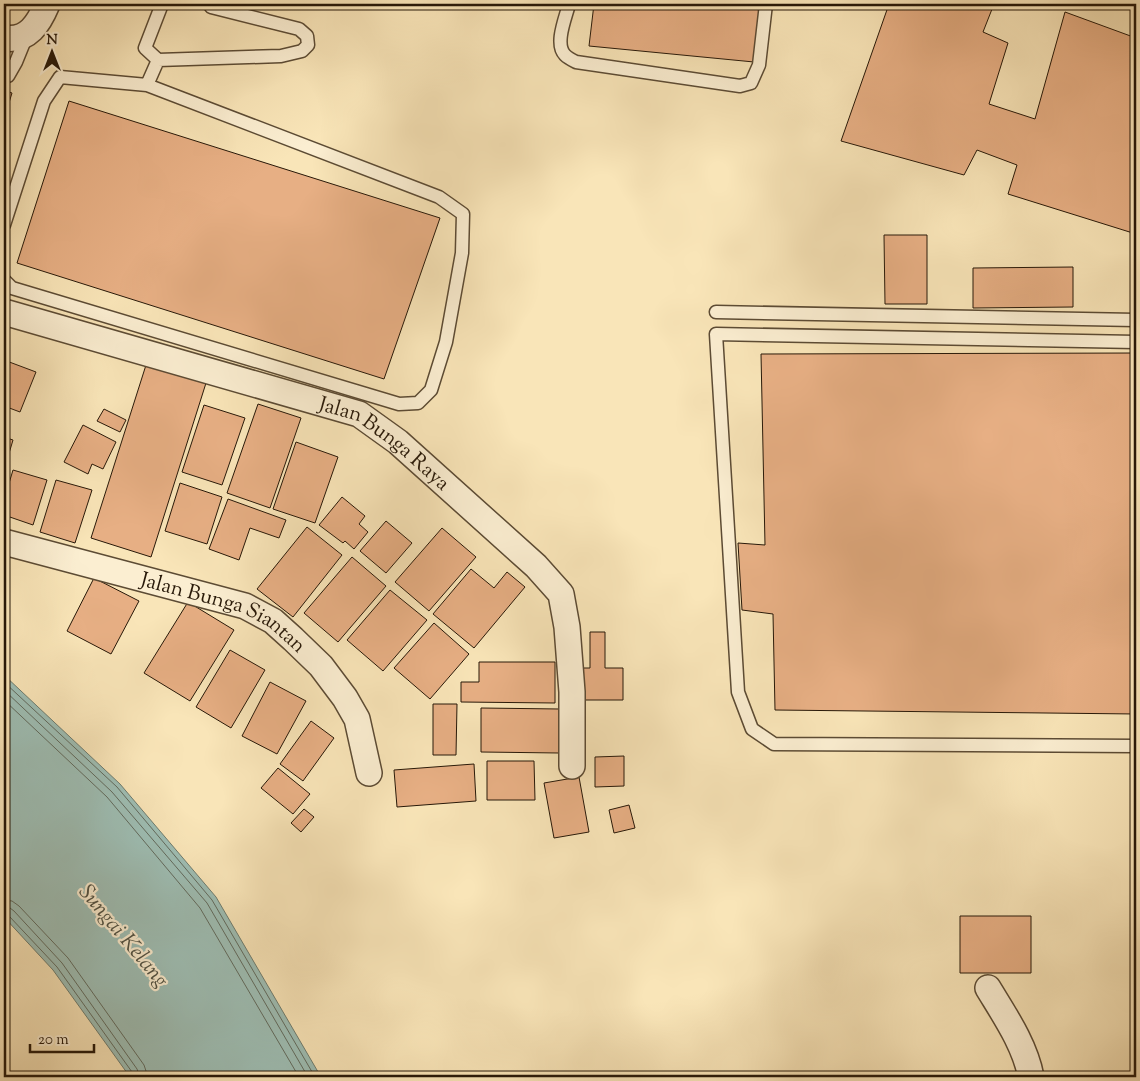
<svg xmlns="http://www.w3.org/2000/svg" width="1140" height="1081" viewBox="0 0 1140 1081" font-family="'Sorts Mill Goudy',serif">
	<rect width="100%" height="100%" fill="#f9e5b8"/>
	<filter id="stains"><feTurbulence type="fractalNoise" baseFrequency=".004" numOctaves="4"/><feColorMatrix values="0 0 0 0 .2 0 0 0 0 .09 0 0 0 0 .02 0 0 0 .5 -.17"/></filter>
	<radialGradient id="worn" r=".72"><stop offset=".6" stop-color="#630" stop-opacity="0"/><stop offset="1" stop-color="#630" stop-opacity=".3"/></radialGradient>
	<path fill="#9ebeb4" stroke="#6e7c6f" d="M 4,675 L 120,784 L 216,897 L 321,1077 L 130,1077 L 53,970 L 4,917 Z"/>
	<g fill="none" stroke-linecap="round" stroke-linejoin="round">
		<path stroke="#626b5e" stroke-width="1" d="M 4,682 L 117,787 L 212,900 L 315,1077
			M 4,690 L 112,792 L 207,903 L 308,1077
			M 4,700 L 107,797 L 200,908 L 299,1077
			M 4,900 L 12,901 L 19,906 L 68,958 L 144,1065 L 146,1071 L 147,1077
			M 4,908 L 10,908 L 14,911 L 62,963 L 137,1069 L 140,1077
			M 4,914 L 9,916 L 57,967 L 132,1072 L 133,1077"/>
	</g>
	<path fill="#e7af84" stroke="#271808" d="M 594,4 L 760,4 L 754,62 L 589,46 Z
		M 889,4 L 994,4 L 983,32 L 1008,43 L 989,104 L 1035,119 L 1065,12 L 1136,38 L 1136,234 L 1008,194 L 1017,165 L 977,150 L 964,175 L 841,141 Z
		M 4,90 L 12,93 L 4,119 Z
		M 69,101 L 440,218 L 384,379 L 17,263 Z
		M 884,235 L 927,235 L 927,304 L 885,304 Z
		M 1073,267 L 1073,307 L 973,308 L 973,268 Z
		M 1136,353 L 1136,714 L 775,710 L 773,614 L 742,610 L 738,543 L 765,545 L 761,354 Z
		M 4,360 L 36,372 L 20,412 L 4,406 Z
		M 146,365 L 206,383 L 151,557 L 91,538 Z
		M 258,404 L 301,418 L 270,508 L 227,493 Z
		M 204,405 L 245,418 L 222,485 L 182,472 Z
		M 104,409 L 126,420 L 120,432 L 97,421 Z
		M 83,425 L 116,442 L 103,469 L 92,464 L 88,474 L 64,462 Z
		M 4,437 L 13,440 L 4,470 Z
		M 296,442 L 338,457 L 315,523 L 273,509 Z
		M 13,470 L 47,480 L 33,525 L 4,515 L 4,500 Z
		M 56,480 L 92,490 L 75,543 L 40,532 Z
		M 180,483 L 222,497 L 207,544 L 165,531 Z
		M 342,497 L 365,516 L 359,524 L 368,532 L 354,549 L 345,541 L 343,543 L 319,525 Z
		M 228,499 L 286,520 L 279,538 L 250,528 L 239,560 L 209,549 Z
		M 386,521 L 412,543 L 386,573 L 360,551 Z
		M 307,527 L 342,555 L 293,617 L 257,589 Z
		M 442,528 L 476,557 L 429,611 L 395,582 Z
		M 352,557 L 386,586 L 338,642 L 304,613 Z
		M 471,569 L 494,588 L 507,572 L 525,587 L 474,648 L 433,614 Z
		M 94,578 L 139,601 L 111,654 L 67,631 Z
		M 390,590 L 427,620 L 383,671 L 347,640 Z
		M 188,602 L 234,630 L 190,701 L 144,673 Z
		M 434,623 L 469,654 L 430,699 L 394,668 Z
		M 590,632 L 605,632 L 605,668 L 623,668 L 623,700 L 583,700 L 583,668 L 590,668 Z
		M 230,650 L 265,670 L 231,728 L 196,707 Z
		M 479,662 L 555,662 L 555,703 L 461,702 L 461,682 L 479,682 Z
		M 270,682 L 306,701 L 277,754 L 242,736 Z
		M 433,704 L 457,704 L 456,755 L 433,755 Z
		M 481,708 L 560,709 L 559,753 L 481,752 Z
		M 311,721 L 334,738 L 303,781 L 280,764 Z
		M 624,756 L 624,786 L 595,787 L 595,757 Z
		M 487,761 L 534,761 L 535,800 L 487,800 Z
		M 474,764 L 476,801 L 397,807 L 394,770 Z
		M 278,768 L 310,794 L 293,814 L 261,788 Z
		M 579,777 L 589,832 L 554,838 L 544,783 Z
		M 629,805 L 635,828 L 614,833 L 609,810 Z
		M 304,809 L 314,817 L 301,832 L 291,823 Z
		M 960,916 L 1031,916 L 1031,973 L 960,973 Z"/>
	<g fill="none" stroke-linecap="round" stroke-linejoin="round">
		<defs>
			<path id="lane" d="M 162,4 L 145,48 L 158,60 L 281,56 L 302,51 L 308,45 L 307,36 L 299,29 L 211,7
				M 569,4 C 566,17 554,44 565,55 C 568,58 572,60 576,62 L 740,86 L 751,83 L 759,65 L 766,4
				M 4,77 L 8,76 L 16,62 L 27,35
				M 147,85 L 158,60
				M 4,225 L 44,101 L 60,77 L 147,85 L 439,197 L 463,214 L 462,253 L 446,342 L 431,390 L 418,403 L 399,404 L 12,288 L 4,280
				M 716,312 L 1136,320
				M 1136,342 L 716,334 L 738,692 L 752,729 L 774,744 L 1136,746"/>
			<g id="street">
				<path d="M 4,38 C 28,42 39,23 47,4"/>
				<path id="s1" d="M 4,312 L 359,414 L 398,442 L 536,566 L 561,594 L 567,627 L 572,692 L 572,766"/>
				<path id="s2" d="M 4,542 L 245,606 L 273,621 L 293,639 L 321,666 L 345,698 L 357,719 L 369,773"/>
				<path d="M 988,988 C 1005,1016 1025,1045 1031,1077"/>
			</g>
		</defs>
		<use href="#lane" stroke="#5c4b34" stroke-width="15"/>
		<use href="#street" stroke="#5c4b34" stroke-width="28"/>
		<use href="#lane" stroke="#fbeed1" stroke-width="12"/>
		<use href="#street" stroke="#fbeed1" stroke-width="25"/>
	</g>
	<g text-anchor="middle" stroke-width="4.5" stroke-linejoin="round" paint-order="stroke">
		<g font-size="21" fill="#271808" stroke="#fbeed1">
			<text dy="7" stroke="none"><textPath href="#s1" startOffset="406">Jalan Bunga Raya</textPath></text>
			<text dy="7" stroke="none"><textPath href="#s2" startOffset="232">Jalan Bunga Siantan</textPath></text>
		</g>
		<g font-size="22" font-style="italic" fill="#515244" stroke="#fbeed1">
			<text transform="translate(125 935) rotate(50)" y="8">Sungai Kelang</text>
		</g>
	</g>
	<rect width="1140" height="1081" fill="none" stroke="#f9e5b8" stroke-width="20"/>
	<rect x="5" y="5" width="1130" height="1071" fill="none" stroke="#271808" stroke-width="2.5"/>
	<rect x="10" y="10" width="1120" height="1061" fill="none" stroke="#271808"/>
	<g transform="translate(52 52)" stroke="#fbeed1" stroke-width="4" paint-order="stroke">
	<path d="M0-4L9 19L0 12L-9 19Z" fill="#271808"/>
	<text y="-8" font-size="14" font-weight="bold" text-anchor="middle" fill="#271808">N</text>
	</g>
	<path d="M30 1044v8h64v-8" fill="none" stroke="#271808" stroke-width="2.5"/>
	<text x="38" y="1044" font-size="15" fill="#271808" stroke="#fbeed1" stroke-width="4" paint-order="stroke">20 m</text>
	<rect width="100%" height="100%" filter="url(#stains)"/>
	<rect width="100%" height="100%" fill="url(#worn)"/>
</svg>
